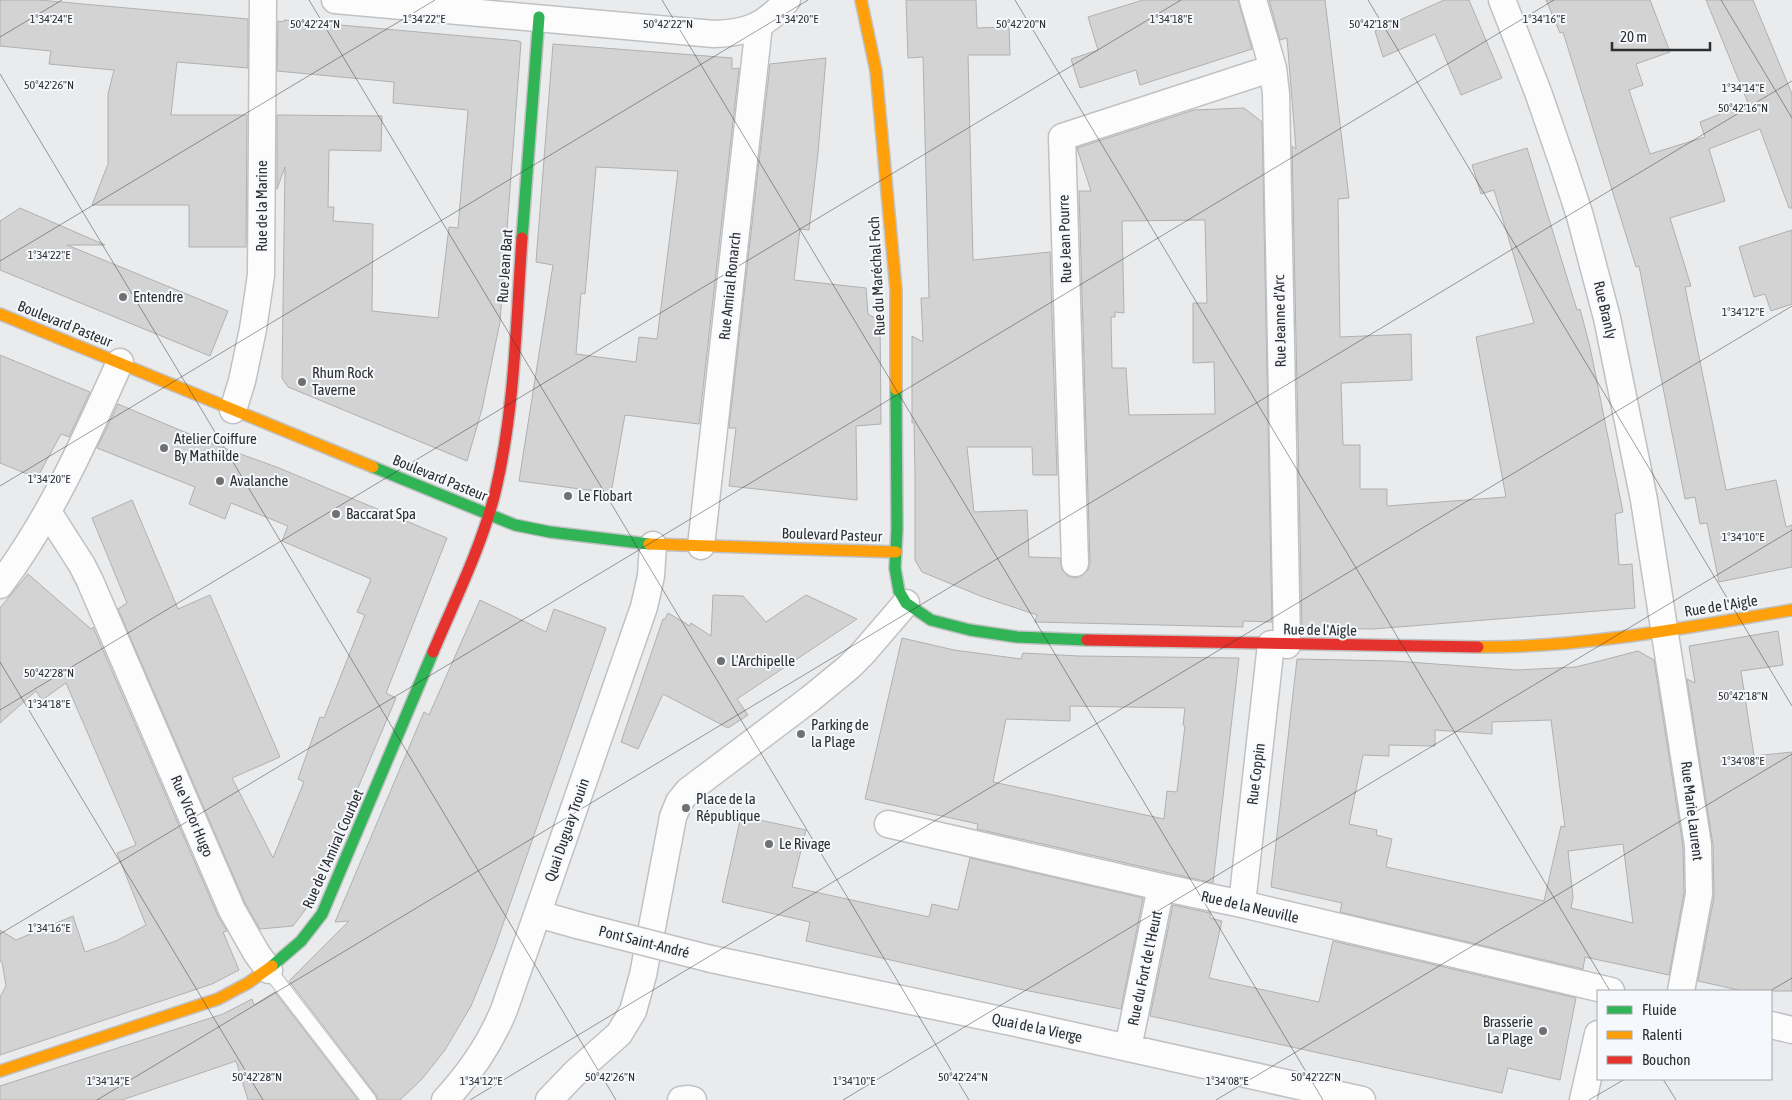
<svg xmlns="http://www.w3.org/2000/svg" width="1792" height="1100" viewBox="0 0 1792 1100" font-family="'Asap Condensed',sans-serif">
	<rect width="100%" height="100%" fill="#e9ebed"/>
	<path fill="#d4d3d4" stroke="#b0b0b0" fill-rule="evenodd" d="M 0,0 L 39,0 L 248,19 L 248,68 L 177,62 L 171,115 L 247,115 L 246,247 L 189,247 L 189,205 L 92,205 L 108,164 L 108,94 L 114,70 L 49,64 L 51,51 L 0,46 Z
		M 906,0 L 976,0 L 977,28 L 1009,27 L 1010,55 L 968,55 L 973,260 L 1050,252 L 1057,475 L 1033,475 L 1032,447 L 967,447 L 974,512 L 1027,510 L 1029,557 L 1060,558 L 1062,570 L 1068,576 L 1076,578 L 1083,575 L 1088,570 L 1090,563 L 1079,191 L 1091,191 L 1077,148 L 1194,110 L 1244,108 L 1262,122 L 1272,622 L 1243,621 L 1243,627 L 1035,622 L 1037,615 L 983,597 L 922,572 L 915,560 L 915,475 L 914,422 L 912,423 L 912,336 L 923,342 L 921,298 L 929,298 L 923,57 L 908,58 ZM 1205,220 L 1207,303 L 1193,303 L 1193,363 L 1214,362 L 1215,414 L 1129,415 L 1126,368 L 1112,368 L 1111,317 L 1115,317 L 1115,312 L 1124,313 L 1122,221 Z
		M 1143,0 L 1238,0 L 1252,49 L 1140,85 L 1136,70 L 1080,88 L 1071,59 L 1098,50 L 1088,17 Z
		M 1269,0 L 1325,0 L 1349,198 L 1338,199 L 1340,337 L 1411,334 L 1412,380 L 1341,383 L 1343,445 L 1360,445 L 1360,489 L 1387,489 L 1387,506 L 1506,497 L 1476,337 L 1534,323 L 1494,190 L 1481,194 L 1472,165 L 1527,148 L 1577,310 L 1580,309 L 1590,347 L 1623,512 L 1615,514 L 1619,565 L 1632,564 L 1635,608 L 1373,629 L 1302,628 L 1292,146 L 1296,149 L 1287,38 L 1280,40 Z
		M 1444,0 L 1469,0 L 1502,78 L 1461,95 L 1435,34 L 1383,57 L 1375,31 Z
		M 1546,0 L 1650,0 L 1670,52 L 1636,64 L 1643,85 L 1629,90 L 1650,154 L 1705,137 L 1700,122 L 1748,103 L 1706,0 L 1753,0 L 1792,94 L 1792,208 L 1789,208 L 1760,129 L 1709,149 L 1725,201 L 1670,218 L 1691,286 L 1685,287 L 1726,490 L 1776,480 L 1786,527 L 1792,525 L 1792,567 L 1719,582 L 1707,523 L 1700,524 L 1695,497 L 1685,499 L 1639,266 L 1636,267 L 1563,32 L 1560,33 Z
		M 284,20 L 519,41 L 519,42 L 521,42 L 500,322 L 482,409 L 467,461 L 288,387 L 282,378 L 285,167 L 277,189 L 277,115 L 382,116 L 381,151 L 329,150 L 328,207 L 334,207 L 333,221 L 373,224 L 372,311 L 438,318 L 449,227 L 458,228 L 468,110 L 393,103 L 394,82 L 277,71 L 278,21 L 284,22 Z
		M 553,44 L 732,58 L 732,69 L 739,68 L 699,424 L 625,415 L 611,493 L 519,481 L 553,265 L 536,262 ZM 596,167 L 678,171 L 657,339 L 639,337 L 636,362 L 576,354 L 581,293 L 585,294 Z
		M 826,58 L 818,153 L 809,230 L 800,229 L 794,280 L 866,288 L 868,314 L 880,321 L 881,424 L 856,426 L 857,500 L 729,486 L 736,428 L 729,428 L 770,64 Z
		M 20,208 L 105,245 L 67,245 L 228,311 L 210,356 L 0,270 L 0,221 Z
		M 1792,230 L 1792,304 L 1771,311 L 1765,294 L 1754,297 L 1739,247 Z
		M 0,355 L 90,392 L 69,437 L 61,434 L 37,478 L 0,463 Z
		M 118,404 L 213,444 L 279,468 L 447,538 L 386,693 L 396,698 L 308,906 L 293,926 L 260,929 L 245,903 L 118,609 L 127,603 L 92,518 L 132,500 L 178,609 L 210,595 L 280,757 L 232,778 L 273,858 L 304,782 L 298,779 L 320,717 L 324,718 L 365,615 L 357,612 L 371,579 L 282,541 L 288,526 L 231,503 L 225,519 L 189,504 L 195,487 L 97,448 Z
		M 28,574 L 91,629 L 93,627 L 218,916 L 227,931 L 223,932 L 239,970 L 212,984 L 0,1055 L 0,997 L 6,986 L 2,962 L 0,961 L 0,930 L 16,940 L 73,916 L 85,952 L 116,941 L 146,925 L 117,853 L 136,845 L 66,683 L 42,700 L 36,691 L 0,723 L 0,608 Z
		M 713,595 L 743,596 L 766,622 L 806,595 L 857,619 L 737,699 L 748,715 L 728,728 L 663,694 L 638,749 L 621,742 L 663,619 L 665,619 L 668,613 L 690,626 L 691,623 L 711,636 Z
		M 480,600 L 546,632 L 554,609 L 606,628 L 494,950 L 471,1006 L 445,1050 L 422,1079 L 400,1100 L 378,1100 L 376,1095 L 289,981 L 349,921 L 335,922 L 424,712 L 429,715 Z
		M 1778,631 L 1783,665 L 1741,671 L 1754,756 L 1792,752 L 1792,991 L 1743,991 L 1698,981 L 1714,897 L 1713,845 L 1687,679 L 1695,683 L 1689,646 Z
		M 902,638 L 954,650 L 1021,659 L 1023,653 L 1079,656 L 1239,658 L 1213,883 L 977,829 L 978,824 L 865,799 ZM 1070,706 L 1185,708 L 1183,725 L 1185,726 L 1177,792 L 1167,791 L 1164,819 L 993,782 L 1006,719 L 1070,721 Z
		M 1638,651 L 1654,660 L 1683,846 L 1684,893 L 1669,975 L 1585,957 L 1583,969 L 1340,912 L 1342,903 L 1271,887 L 1297,659 L 1395,661 L 1517,670 L 1576,667 ZM 1551,720 L 1565,827 L 1561,826 L 1544,901 L 1386,867 L 1392,839 L 1376,835 L 1377,830 L 1349,824 L 1363,755 L 1389,756 L 1389,745 L 1435,746 L 1435,730 L 1492,734 L 1492,722 ZM 1623,844 L 1633,923 L 1571,908 L 1573,897 L 1568,851 Z
		M 741,816 L 806,830 L 792,887 L 929,917 L 932,904 L 958,910 L 970,858 L 1143,898 L 1121,1009 L 1024,990 L 806,941 L 810,922 L 722,902 Z
		M 1173,905 L 1210,913 L 1210,918 L 1222,921 L 1209,978 L 1319,1002 L 1333,941 L 1576,998 L 1560,1080 L 1508,1068 L 1502,1093 L 1150,1016 Z
		M 275,992 L 358,1100 L 248,1100 L 236,1061 L 122,1100 L 0,1100 L 0,1086 L 223,1014 L 252,999 L 254,1005 Z"/>
	<g fill="none" stroke-linecap="round" stroke-linejoin="round">
		<defs>
			<path id="lane" d="M 269,970 L 369,1100"/>
			<path id="street" d="M 335,0 L 714,34 C 747,33 766,26 787,0
				M 1253,0 L 1273,68 L 1276,94 L 1287,645
				M 1502,0 L 1538,92 L 1564,167 L 1580,216 L 1607,318 L 1644,500 L 1698,845 L 1699,894 L 1681,991
				M 233,410 L 242,381 L 253,329 L 261,275 L 263,0
				M 48,512 L 82,565 L 90,581 L 232,910 L 257,954 L 269,970
				M 701,546 L 759,25
				M 1075,563 L 1062,137 L 1273,68
				M 0,585 C 51,517 85,440 120,362
				M 888,824 L 1161,887 L 1242,904 L 1611,991
				M 1242,904 L 1271,644
				M 538,914 L 577,925
				M 711,959 L 1025,1025 L 1362,1100
				M 1771,1025 L 1792,1030
				M 1128,1048 L 1161,887
				M 445,1100 C 470,1073 490,1044 504,1010 L 644,607 L 651,576 L 653,545
				M 549,1100 L 576,1072 L 619,1034 L 633,1011 L 643,975 L 673,817 L 679,802 L 688,791 L 810,699 L 849,667 L 863,653 L 906,603
				M 681,1100 L 689,1099 L 693,1100
				M 1583,1100 L 1598,1034"/>
			<path id="fast" d="M 522,238 L 539,17
				M 896,389 L 897,529 L 895,568 L 899,591 L 906,603 L 931,620 L 970,630 L 1017,637 L 1087,640
				M 373,467 L 515,525 L 550,532 L 649,544
				M 272,966 L 301,941 L 322,914 L 433,652"/>
			<path id="slow" d="M 861,0 L 876,71 L 896,290 L 896,389
				M 0,314 L 373,467
				M 649,544 L 896,552
				M 1478,647 C 1583,648 1688,627 1792,610
				M 0,1071 L 218,999 L 248,983 L 272,966"/>
			<path id="jam" d="M 1087,640 L 1478,647
				M 433,652 C 455,600 481,548 495,493 C 515,410 516,323 522,238"/>
		</defs>
		<use href="#lane" stroke="#c0c1c3" stroke-width="16"/>
		<use href="#street" stroke="#c0c1c3" stroke-width="29"/>
		<use href="#fast" stroke="#c0c1c3" stroke-width="14"/>
		<use href="#slow" stroke="#c0c1c3" stroke-width="14"/>
		<use href="#jam" stroke="#c0c1c3" stroke-width="14"/>
		<use href="#lane" stroke="#fcfcfc" stroke-width="14"/>
		<use href="#street" stroke="#fcfcfc" stroke-width="26"/>
		<use href="#fast" stroke="#30b455" stroke-width="11"/>
		<use href="#slow" stroke="#ff9f0a" stroke-width="11"/>
		<use href="#jam" stroke="#e5322d" stroke-width="11"/>
		<defs>
			<path id="street-bridge" d="M 577,925 L 711,959"/>
		</defs>
		<use href="#street-bridge" stroke="#c0c1c3" stroke-width="29" stroke-linecap="butt"/>
		<use href="#street-bridge" stroke="#fcfcfc" stroke-width="26"/>
	</g>
	<path fill="none" stroke="#2d2e2f" stroke-width="1" stroke-opacity="0.45" d="M 309,0 L 969,1100M 662,0 L 1323,1100M 1015,0 L 1610,991M 1368,0 L 1792,706M 1721,0 L 1792,118M 0,37 L 62,0M 0,74 L 616,1100M 0,261 L 435,0M 0,486 L 808,0M 0,662 L 263,1100M 0,710 L 1181,0M 0,934 L 1554,0M 1770,991 L 1792,978M 1663,1079 L 1676,1100M 97,1100 L 1792,81M 470,1100 L 1792,306M 843,1100 L 1792,530M 1216,1100 L 1792,754M 1589,1100 L 1625,1079"/>
	<g fill="#6f7072" stroke="#f5f8fc" stroke-width="2">
		<circle cx="123" cy="297" r="5"/>
		<circle cx="302" cy="382" r="5"/>
		<circle cx="164" cy="448" r="5"/>
		<circle cx="220" cy="481" r="5"/>
		<circle cx="568" cy="496" r="5"/>
		<circle cx="336" cy="514" r="5"/>
		<circle cx="721" cy="661" r="5"/>
		<circle cx="801" cy="734" r="5"/>
		<circle cx="686" cy="808" r="5"/>
		<circle cx="769" cy="844" r="5"/>
		<circle cx="1543" cy="1031" r="5"/>
	</g>
	<g text-anchor="middle" stroke-width="4" stroke-linejoin="round" paint-order="stroke">
		<g font-size="15" fill="#2d2e2f" stroke="#f5f8fc">
			<text transform="translate(262 206) rotate(-90)" y="5">Rue de la Marine</text>
			<text transform="translate(1065 239) rotate(-92)" y="5">Rue Jean Pourre</text>
			<text transform="translate(505 266) rotate(-86)" y="5">Rue Jean Bart</text>
			<text transform="translate(877 276) rotate(-93)" y="5">Rue du Maréchal Foch</text>
			<text transform="translate(730 286) rotate(-84)" y="5">Rue Amiral Ronarch</text>
			<text transform="translate(1605 310) rotate(77)" y="5">Rue Branly</text>
			<text transform="translate(1280 321) rotate(-91)" y="5">Rue Jeanne d'Arc</text>
			<text transform="translate(65 324) rotate(22)" y="5">Boulevard Pasteur</text>
			<text transform="translate(440 478) rotate(22)" y="5">Boulevard Pasteur</text>
			<text transform="translate(832 535) rotate(2)" y="5">Boulevard Pasteur</text>
			<text transform="translate(1721 606) rotate(-9)" y="5">Rue de l'Aigle</text>
			<text transform="translate(1320 630) rotate(1)" y="5">Rue de l'Aigle</text>
			<text transform="translate(1256 774) rotate(-83)" y="5">Rue Coppin</text>
			<text transform="translate(1692 811) rotate(83)" y="5">Rue Marie Laurent</text>
			<text transform="translate(192 816) rotate(67)" y="5">Rue Victor Hugo</text>
			<text transform="translate(567 830) rotate(-71)" y="5">Quai Duguay Trouin</text>
			<text transform="translate(333 849) rotate(-66)" y="5">Rue de l'Amiral Courbet</text>
			<text transform="translate(1250 907) rotate(13)" y="5">Rue de la Neuville</text>
			<text transform="translate(644 942) rotate(14)" y="5">Pont Saint-André</text>
			<text transform="translate(1145 968) rotate(-78)" y="5">Rue du Fort de l'Heurt</text>
			<text transform="translate(1037 1028) rotate(12)" y="5">Quai de la Vierge</text>
		</g>
		<g font-size="15" fill="#2d2e2f" stroke="#f5f8fc" text-anchor="start">
			<text x="133" y="302">Entendre</text>
			<text x="312" y="378">Rhum Rock<tspan x="312" dy="17">Taverne</tspan></text>
			<text x="174" y="444">Atelier Coiffure<tspan x="174" dy="17">By Mathilde</tspan></text>
			<text x="230" y="486">Avalanche</text>
			<text x="578" y="501">Le Flobart</text>
			<text x="346" y="519">Baccarat Spa</text>
			<text x="731" y="666">L'Archipelle</text>
			<text x="811" y="730">Parking de<tspan x="811" dy="17">la Plage</tspan></text>
			<text x="696" y="804">Place de la<tspan x="696" dy="17">République</tspan></text>
			<text x="779" y="849">Le Rivage</text>
			<text x="1533" y="1027" text-anchor="end">Brasserie<tspan x="1533" dy="17">La Plage</tspan></text>
		</g>
	</g>
	<g font-size="12" text-anchor="middle" fill="#2d2e2f" stroke="#f5f8fc" stroke-width="4" stroke-linejoin="round" paint-order="stroke">
		<text x="51" y="23">1°34'24"E</text>
		<text x="424" y="23">1°34'22"E</text>
		<text x="797" y="23">1°34'20"E</text>
		<text x="1171" y="23">1°34'18"E</text>
		<text x="1544" y="23">1°34'16"E</text>
		<text x="315" y="28">50°42'24"N</text>
		<text x="668" y="28">50°42'22"N</text>
		<text x="1021" y="28">50°42'20"N</text>
		<text x="1374" y="28">50°42'18"N</text>
		<text x="49" y="89">50°42'26"N</text>
		<text x="1743" y="92">1°34'14"E</text>
		<text x="1743" y="112">50°42'16"N</text>
		<text x="49" y="259">1°34'22"E</text>
		<text x="1743" y="316">1°34'12"E</text>
		<text x="49" y="483">1°34'20"E</text>
		<text x="1743" y="541">1°34'10"E</text>
		<text x="49" y="677">50°42'28"N</text>
		<text x="1743" y="700">50°42'18"N</text>
		<text x="49" y="708">1°34'18"E</text>
		<text x="1743" y="765">1°34'08"E</text>
		<text x="49" y="932">1°34'16"E</text>
		<text x="257" y="1081">50°42'28"N</text>
		<text x="610" y="1081">50°42'26"N</text>
		<text x="963" y="1081">50°42'24"N</text>
		<text x="1316" y="1081">50°42'22"N</text>
		<text x="108" y="1085">1°34'14"E</text>
		<text x="481" y="1085">1°34'12"E</text>
		<text x="854" y="1085">1°34'10"E</text>
		<text x="1227" y="1085">1°34'08"E</text>
	</g>
	<rect x="1597" y="990" width="175" height="90" fill="#f5f8fc" stroke="#a5a7aa"/>
	<rect x="1607" y="1006" width="25" height="8" fill="#30b455" stroke="#a5a7aa"/>
	<text x="1642" y="1015" font-size="15" fill="#2d2e2f">Fluide</text>
	<rect x="1607" y="1031" width="25" height="8" fill="#ff9f0a" stroke="#a5a7aa"/>
	<text x="1642" y="1040" font-size="15" fill="#2d2e2f">Ralenti</text>
	<rect x="1607" y="1056" width="25" height="8" fill="#e5322d" stroke="#a5a7aa"/>
	<text x="1642" y="1065" font-size="15" fill="#2d2e2f">Bouchon</text>
	<path d="M1612 42v8h98v-8" fill="none" stroke="#2d2e2f" stroke-width="2.5"/>
	<text x="1620" y="42" font-size="15" fill="#2d2e2f" stroke="#f5f8fc" stroke-width="4" paint-order="stroke">20 m</text>
</svg>
